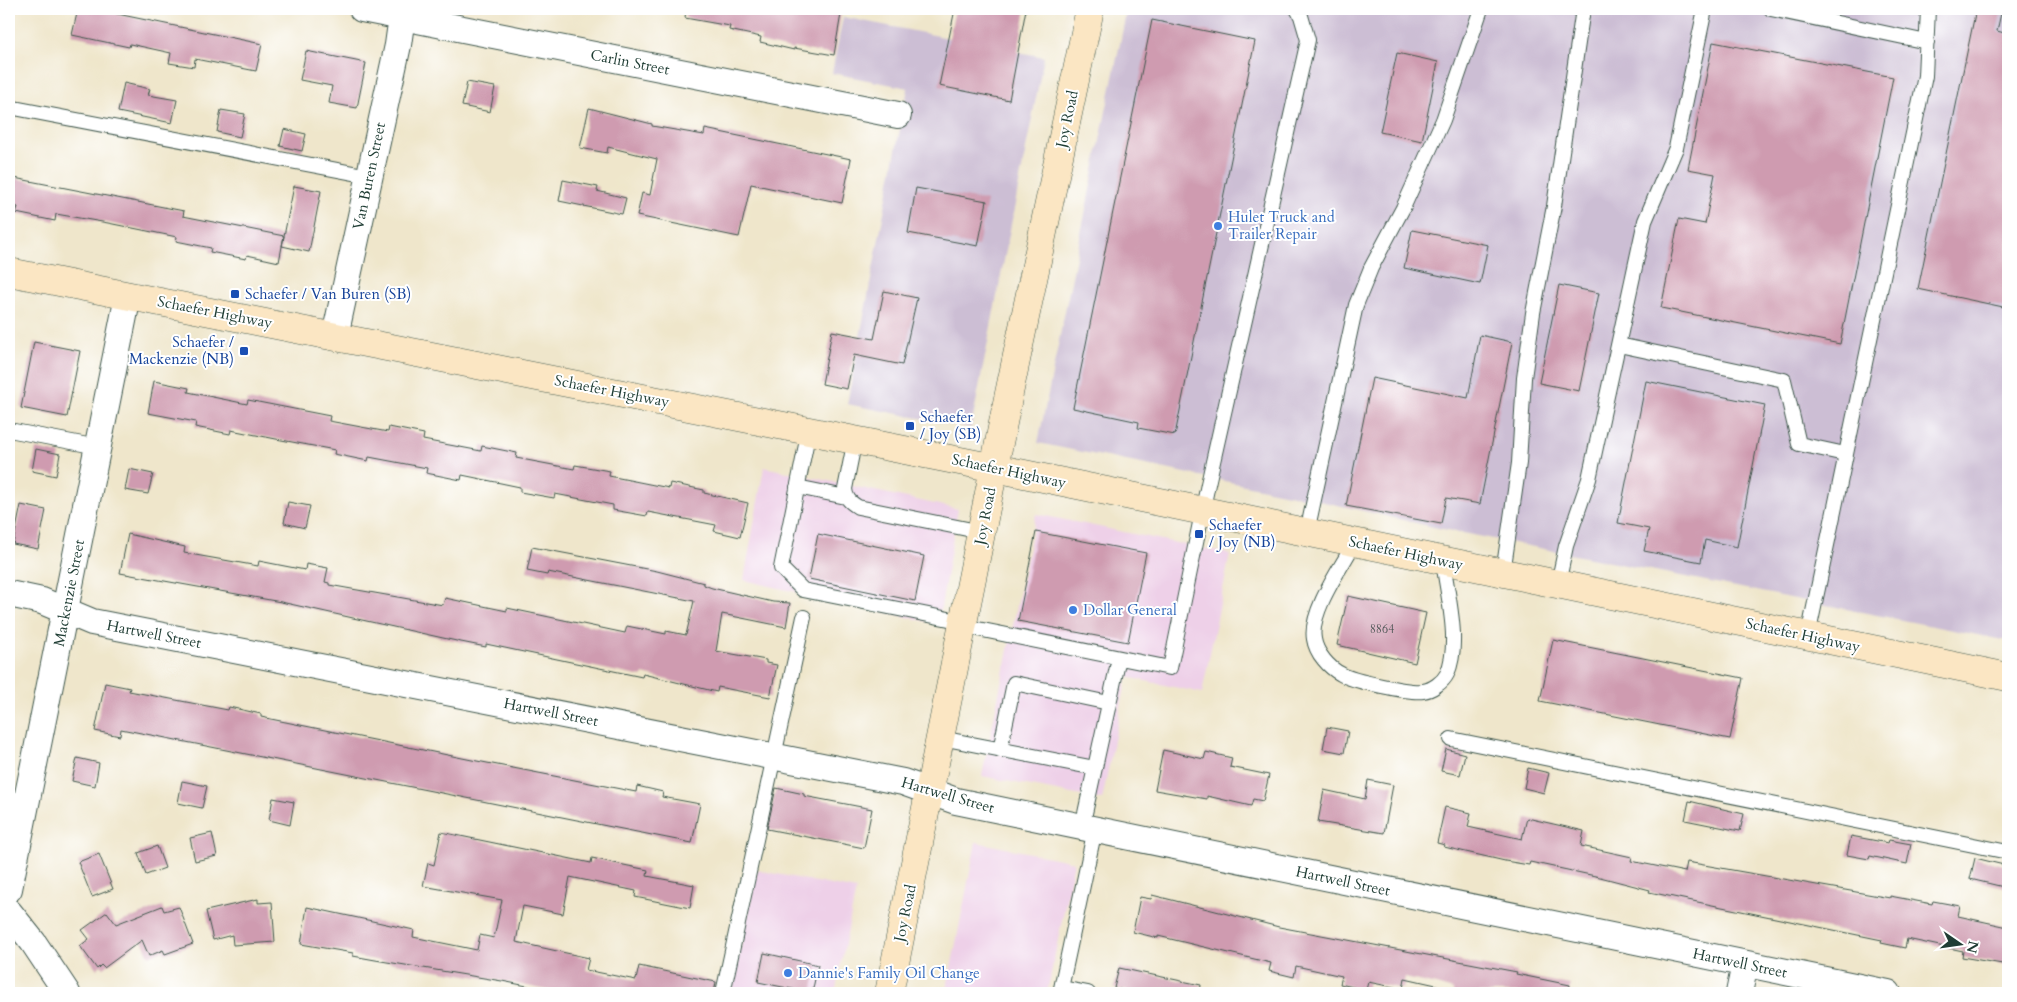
<svg xmlns="http://www.w3.org/2000/svg" width="2017" height="1002" viewBox="0 0 2017 1002" font-family="Cardo,serif">
	<rect width="100%" height="100%" fill="#fff"/>
	<filter id="ink" filterUnits="userSpaceOnUse"><feTurbulence type="fractalNoise" baseFrequency=".02" numOctaves="2"/><feDisplacementMap in="SourceGraphic" scale="10" xChannelSelector="R" yChannelSelector="G"/><feConvolveMatrix kernelMatrix="1 2 1 2 8 2 1 2 1" color-interpolation-filters="sRGB"/></filter>
	<filter id="wash" filterUnits="userSpaceOnUse"><feTurbulence type="fractalNoise" baseFrequency=".0096" numOctaves="4" result="noise"/><feDisplacementMap in="SourceGraphic" scale="20" xChannelSelector="R" yChannelSelector="G"/><feGaussianBlur stdDeviation="1.12" result="paint"/><feColorMatrix in="noise" values="0 0 0 0 0 0 0 0 0 0 0 0 0 0 0 0 0 1.4 0 .05"/><feComposite in="paint" operator="in"/></filter>
	<g filter="url(#wash)">
		<rect width="100%" height="100%" fill="#efe6cb"/>
		<path fill="#eed0e8" d="M 764,467 L 958,509 L 938,624 L 744,580 Z
			M 1036,514 L 1230,554 L 1202,693 L 1127,677 L 1102,800 L 982,776 Z
			M 976,842 L 1074,862 L 1047,993 L 946,993 Z
			M 757,870 L 856,890 L 835,993 L 731,993 Z"/>
		<path fill="#ccbed4" d="M 1127,9 L 2008,9 L 2008,368 L 2006,379 L 2008,380 L 2008,641 L 1438,528 L 1298,496 L 1038,443 Z
			M 843,17 L 1044,57 L 971,428 L 847,404 L 908,88 L 832,73 Z"/>
		<g id="blocks">
			<path fill="#cf9bb0" d="M 78,9 L 104,9 L 103,11 L 262,44 L 256,71 L 195,59 L 194,67 L 169,63 L 171,53 L 130,44 L 129,47 L 72,35 Z
				M 686,9 L 812,9 L 841,14 L 834,55 L 794,48 L 794,50 L 760,42 L 761,37 L 729,30 L 730,26 L 685,18 Z
				M 955,9 L 1026,9 L 1009,100 L 939,86 Z
				M 1976,9 L 2002,9 L 1997,31 L 2008,34 L 2008,308 L 1918,289 Z
				M 1152,20 L 1255,41 L 1175,435 L 1138,428 L 1139,422 L 1073,408 Z
				M 1713,42 L 1893,77 L 1840,344 L 1661,308 L 1679,219 L 1705,224 L 1715,174 L 1688,169 Z
				M 306,51 L 366,63 L 357,108 L 329,103 L 332,86 L 300,80 Z
				M 1397,53 L 1438,62 L 1422,141 L 1380,132 Z
				M 467,82 L 495,87 L 490,112 L 462,106 Z
				M 124,83 L 150,89 L 148,95 L 177,100 L 172,123 L 118,112 Z
				M 589,108 L 652,124 L 652,126 L 704,135 L 705,129 L 851,159 L 842,203 L 751,184 L 739,237 L 637,216 L 642,193 L 650,195 L 657,159 L 608,147 L 607,153 L 580,148 Z
				M 221,110 L 245,114 L 240,137 L 217,132 Z
				M 284,129 L 306,134 L 302,151 L 280,146 Z
				M 9,177 L 184,211 L 183,216 L 284,236 L 279,262 L 247,255 L 246,259 L 210,252 L 211,248 L 176,241 L 177,237 L 108,223 L 56,214 L 55,221 L 16,213 L 18,207 L 9,205 Z
				M 563,180 L 598,187 L 597,191 L 626,198 L 622,214 L 559,201 Z
				M 294,186 L 321,191 L 309,252 L 282,246 Z
				M 916,188 L 987,201 L 978,246 L 908,233 Z
				M 1412,230 L 1488,245 L 1480,284 L 1404,268 Z
				M 1559,285 L 1599,293 L 1579,391 L 1539,383 Z
				M 884,291 L 917,298 L 902,365 L 854,355 L 847,389 L 822,384 L 832,331 L 874,339 Z
				M 1480,335 L 1512,342 L 1480,504 L 1446,498 L 1441,524 L 1346,506 L 1372,378 L 1468,398 Z
				M 34,342 L 80,351 L 67,417 L 21,408 Z
				M 154,381 L 189,388 L 188,392 L 247,404 L 248,400 L 330,416 L 329,421 L 388,432 L 389,427 L 424,434 L 423,440 L 481,451 L 482,446 L 517,453 L 516,458 L 574,469 L 575,465 L 610,471 L 609,476 L 669,488 L 670,483 L 704,490 L 704,493 L 748,503 L 740,537 L 714,531 L 716,525 L 648,512 L 647,516 L 613,510 L 613,505 L 555,494 L 554,498 L 520,492 L 520,487 L 462,475 L 461,480 L 426,473 L 427,468 L 369,457 L 368,461 L 334,454 L 335,450 L 276,439 L 231,430 L 230,434 L 195,427 L 196,422 L 148,413 Z
				M 1646,381 L 1765,405 L 1737,547 L 1705,540 L 1701,562 L 1644,551 L 1649,529 L 1618,523 Z
				M 36,449 L 60,454 L 56,476 L 32,471 Z
				M 129,469 L 153,474 L 148,494 L 125,490 Z
				M 288,502 L 310,506 L 305,528 L 284,523 Z
				M 21,505 L 46,510 L 38,549 L 13,544 Z
				M 1036,532 L 1146,553 L 1128,642 L 1018,621 Z
				M 128,534 L 185,547 L 184,553 L 258,566 L 259,561 L 305,570 L 306,564 L 328,568 L 325,582 L 329,583 L 329,585 L 443,605 L 445,598 L 507,611 L 507,608 L 625,633 L 627,626 L 666,634 L 666,631 L 686,635 L 694,601 L 548,572 L 547,575 L 527,571 L 532,547 L 657,571 L 704,583 L 704,585 L 712,588 L 773,602 L 790,603 L 786,627 L 722,614 L 716,651 L 766,660 L 766,663 L 777,665 L 770,697 L 718,687 L 717,692 L 643,674 L 642,677 L 486,644 L 486,647 L 461,642 L 281,602 L 120,573 Z
				M 818,534 L 924,556 L 915,601 L 809,579 Z
				M 1348,596 L 1426,613 L 1415,663 L 1337,645 Z
				M 1553,640 L 1743,678 L 1730,739 L 1540,701 Z
				M 105,683 L 130,688 L 129,691 L 228,710 L 229,707 L 261,714 L 261,717 L 477,761 L 636,792 L 637,786 L 663,792 L 662,797 L 700,804 L 692,843 L 121,729 L 120,736 L 95,731 Z
				M 1327,727 L 1348,731 L 1344,753 L 1323,749 Z
				M 1446,749 L 1465,754 L 1460,775 L 1441,771 Z
				M 1163,750 L 1204,759 L 1206,752 L 1232,758 L 1230,767 L 1269,775 L 1263,801 L 1253,799 L 1251,806 L 1207,796 L 1207,799 L 1155,790 Z
				M 77,758 L 99,763 L 95,786 L 72,781 Z
				M 1528,768 L 1549,773 L 1544,793 L 1524,788 Z
				M 1368,780 L 1393,785 L 1384,833 L 1318,822 L 1324,790 L 1365,799 Z
				M 182,781 L 207,786 L 202,808 L 178,803 Z
				M 776,788 L 804,794 L 804,796 L 872,809 L 864,848 L 767,829 Z
				M 273,798 L 294,802 L 290,825 L 269,820 Z
				M 1689,801 L 1744,814 L 1740,831 L 1685,820 Z
				M 1445,807 L 1471,813 L 1468,827 L 1522,839 L 1527,818 L 1584,831 L 1581,846 L 1632,857 L 1631,861 L 1685,872 L 1687,862 L 1890,898 L 1890,896 L 1932,904 L 1933,901 L 1960,906 L 1958,916 L 2008,927 L 2008,965 L 1962,957 L 1963,951 L 1907,939 L 1905,948 L 1881,943 L 1882,940 L 1649,892 L 1650,890 L 1600,877 L 1530,862 L 1529,865 L 1505,861 L 1444,847 L 1445,845 L 1437,843 Z
				M 441,832 L 591,863 L 592,858 L 614,863 L 648,870 L 647,876 L 694,885 L 690,908 L 635,897 L 636,891 L 570,877 L 563,914 L 523,906 L 516,942 L 589,958 L 586,970 L 636,980 L 639,966 L 716,982 L 714,993 L 551,993 L 552,991 L 502,981 L 381,961 L 353,956 L 353,953 L 301,944 L 307,907 L 414,930 L 413,937 L 477,950 L 480,935 L 494,938 L 502,900 L 423,886 L 428,863 L 434,865 Z
				M 212,833 L 217,856 L 195,861 L 190,838 Z
				M 1851,836 L 1888,843 L 1889,840 L 1911,844 L 1907,864 L 1870,856 L 1869,859 L 1847,855 Z
				M 157,846 L 165,868 L 146,875 L 138,853 Z
				M 99,854 L 113,889 L 92,897 L 78,862 Z
				M 1975,858 L 2008,866 L 2008,888 L 1970,879 Z
				M 1152,895 L 1279,927 L 1517,972 L 1516,974 L 1570,985 L 1569,993 L 1453,993 L 1453,990 L 1436,985 L 1405,978 L 1403,989 L 1368,982 L 1366,990 L 1340,984 L 1342,976 L 1296,966 L 1294,977 L 1269,971 L 1271,963 L 1158,936 L 1158,938 L 1133,932 L 1140,897 L 1151,899 Z
				M 258,899 L 258,903 L 272,902 L 275,942 L 233,945 L 232,935 L 213,940 L 206,911 Z
				M 162,906 L 164,911 L 179,907 L 193,944 L 165,954 L 163,950 L 149,956 L 142,940 L 104,968 L 101,965 L 97,969 L 80,946 L 89,939 L 82,930 L 107,912 L 116,924 Z
				M 764,953 L 818,965 L 812,993 L 758,982 Z
				M 1119,968 L 1201,985 L 1200,993 L 1137,993 L 1114,988 Z"/>
		</g>
	</g>
	<g filter="url(#ink)">
		<use href="#blocks" fill-opacity="0" stroke="#3e564b" stroke-width="1"/>
		<g fill="none" stroke-linecap="round" stroke-linejoin="round">
			<defs>
				<path id="lane" d="M 1771,9 L 1927,42
					M 9,107 L 369,176
					M 1619,345 L 1784,380 L 1799,444 L 1845,454
					M 9,430 L 98,447
					M 809,430 L 781,568 L 803,590 L 964,622
					M 855,439 L 845,489 C 846,499 850,502 858,507 L 982,532
					M 797,487 L 846,497
					M 1307,532 L 1356,305 L 1371,268 L 1403,208 L 1443,120 L 1481,9
					M 1355,542 C 1342,566 1309,612 1314,639 C 1316,653 1329,668 1341,674 C 1352,681 1410,693 1423,691 C 1432,690 1443,682 1447,674 C 1461,643 1447,594 1443,561
					M 1503,573 L 1519,463 L 1524,378 L 1533,313 L 1554,206 L 1583,9
					M 1558,584 L 1566,546 L 1589,479 L 1645,221 L 1676,148 L 1705,9
					M 963,626 L 1170,668 L 1208,484 L 1308,40 L 1301,16 L 1297,9
					M 1808,636 L 1925,76 L 1928,9
					M 941,738 L 1095,768
					M 1451,739 L 2008,852
					M 1000,750 L 1014,683 L 1109,703
					M 1082,827 L 1119,658
					M 1062,988 L 1088,993
					M 723,993 L 804,617
					M 1060,993 L 1095,829"/>
				<path id="street" d="M 362,9 L 898,115
					M 335,336 L 398,45 L 403,9
					M 9,594 L 42,601 L 92,622 L 903,782 L 956,801 L 1888,993
					M 9,889 L 128,296
					M 9,912 L 33,942 L 67,993
					M 1739,993 L 1745,964"/>
				<path id="secondary" d="M 9,272 L 995,468 L 2008,677
					M 889,993 L 1007,403 L 1090,9"/>
			</defs>
			<use href="#lane" stroke="#3e564b" stroke-width="16"/>
			<use href="#street" stroke="#3e564b" stroke-width="28"/>
			<use href="#secondary" stroke="#3e564b" stroke-width="29"/>
			<use href="#lane" stroke="#fff" stroke-width="14"/>
			<use href="#street" stroke="#fff" stroke-width="26"/>
			<use href="#secondary" stroke="#fbe6c3" stroke-width="28"/>
		</g>
	</g>
	<g fill="#3f7fe0" stroke="#fff" stroke-width="2">
		<circle cx="1218" cy="226" r="5"/>
		<circle cx="1073" cy="610" r="5"/>
		<circle cx="788" cy="973" r="5"/>
	</g>
	<g fill="#1a4fb4" stroke="#fff" stroke-width="2">
		<rect x="230" y="289" width="10" height="10" rx="2.5"/>
		<rect x="239" y="346" width="10" height="10" rx="2.5"/>
		<rect x="905" y="421" width="10" height="10" rx="2.5"/>
		<rect x="1194" y="529" width="10" height="10" rx="2.5"/>
	</g>
	<g text-anchor="middle" stroke-width="4" stroke-linejoin="round" paint-order="stroke">
		<g font-size="12" fill="#4b5453">
			<text x="1382" y="633">8864</text>
		</g>
		<g font-size="15" fill="#1f3d34" stroke="#fff">
			<text transform="translate(630 62) rotate(11)" y="5">Carlin Street</text>
			<text transform="translate(1067 119) rotate(-78)" y="5">Joy Road</text>
			<text transform="translate(369 176) rotate(-78)" y="5">Van Buren Street</text>
			<text transform="translate(215 312) rotate(11)" y="5">Schaefer Highway</text>
			<text transform="translate(612 391) rotate(11)" y="5">Schaefer Highway</text>
			<text transform="translate(1009 471) rotate(12)" y="5">Schaefer Highway</text>
			<text transform="translate(985 516) rotate(-79)" y="5">Joy Road</text>
			<text transform="translate(1406 553) rotate(12)" y="5">Schaefer Highway</text>
			<text transform="translate(69 593) rotate(-79)" y="5">Mackenzie Street</text>
			<text transform="translate(154 634) rotate(11)" y="5">Hartwell Street</text>
			<text transform="translate(1803 635) rotate(12)" y="5">Schaefer Highway</text>
			<text transform="translate(551 712) rotate(11)" y="5">Hartwell Street</text>
			<text transform="translate(948 795) rotate(16)" y="5">Hartwell Street</text>
			<text transform="translate(1343 881) rotate(12)" y="5">Hartwell Street</text>
			<text transform="translate(905 913) rotate(-78)" y="5">Joy Road</text>
			<text transform="translate(1740 963) rotate(12)" y="5">Hartwell Street</text>
		</g>
		<g font-size="15" fill="#366cbe" stroke="#fff" text-anchor="start">
			<text x="1228" y="222">Hulet Truck and<tspan x="1228" dy="17">Trailer Repair</tspan></text>
			<text x="1083" y="615">Dollar General</text>
			<text x="798" y="978">Dannie's Family Oil Change</text>
		</g>
		<g font-size="15" fill="#164399" stroke="#fff" text-anchor="start">
			<text x="245" y="299">Schaefer / Van Buren (SB)</text>
			<text x="234" y="347" text-anchor="end">Schaefer /<tspan x="234" dy="17">Mackenzie (NB)</tspan></text>
			<text x="920" y="422">Schaefer<tspan x="920" dy="17">/ Joy (SB)</tspan></text>
			<text x="1209" y="530">Schaefer<tspan x="1209" dy="17">/ Joy (NB)</tspan></text>
		</g>
	</g>
	<rect width="2017" height="1002" fill="none" stroke="#fff" stroke-width="30"/>
	<g transform="translate(1960 944) rotate(103)" stroke="#ffffff" stroke-width="4" paint-order="stroke">
	<path d="M0-4L9 19L0 12L-9 19Z" fill="#1f3d34"/>
	<text y="-8" font-size="14" font-weight="bold" text-anchor="middle" fill="#1f3d34">N</text>
	</g>
</svg>
